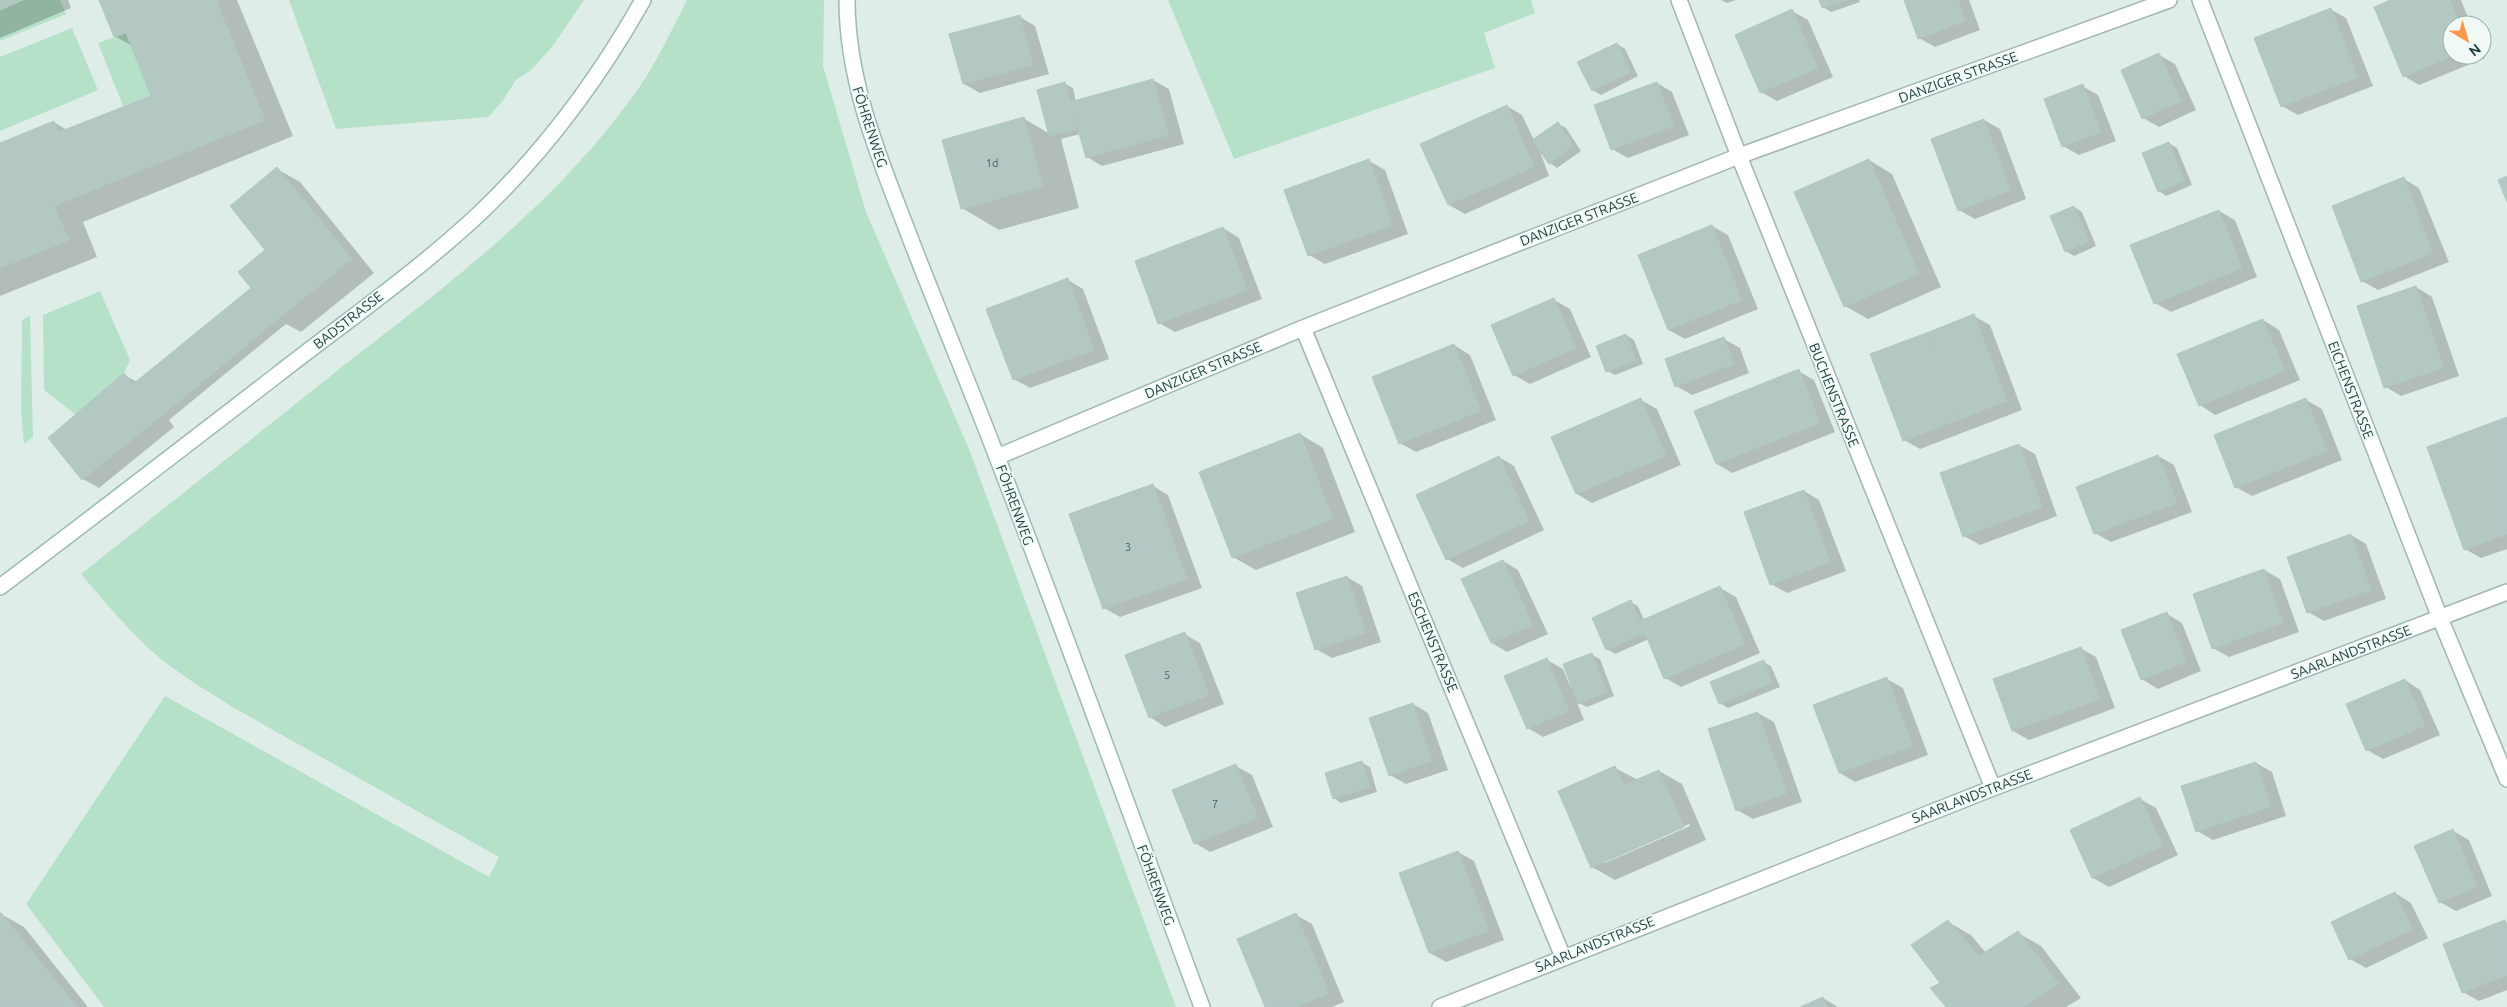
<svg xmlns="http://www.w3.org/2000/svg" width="2507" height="1007" viewBox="0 0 2507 1007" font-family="Ubuntu,sans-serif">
	<rect width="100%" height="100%" fill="#dfede9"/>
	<path fill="#b5e1c9" d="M 23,0 L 60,0 L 66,14 L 0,41 L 0,10 Z
		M 289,0 L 584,0 L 552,47 L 530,71 L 516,80 L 502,102 L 488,117 L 336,129 Z
		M 687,0 L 824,0 L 823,66 L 866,212 L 969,449 L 1176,1007 L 104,1007 L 26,904 L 165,696 L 489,877 L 499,857 L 234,708 C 209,692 183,677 160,658 C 130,633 106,603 81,574 C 168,505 256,436 343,366 C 449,284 557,203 636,92 C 656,64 671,31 687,0 Z
		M 1168,0 L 1531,0 L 1535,13 L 1484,33 L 1495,68 L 1234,159 Z
		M 72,28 L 98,90 L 0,131 L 0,57 Z
		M 126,33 L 151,96 L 123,106 L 98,43 Z
		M 100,291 L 130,360 L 124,373 L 76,415 L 44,390 L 43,315 Z
		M 30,316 L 33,437 L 24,444 L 21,413 L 22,320 Z"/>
	<path fill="#0003" fill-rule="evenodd" d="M 0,0 L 68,0 L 71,8 L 0,38 Z
		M 100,0 L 237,0 L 293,136 L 83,222 L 97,257 L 0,296 L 0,144 L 54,122 L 67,130 L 152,97 L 132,46 L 115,36 Z
		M 1721,0 L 1736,0 L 1727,3 Z
		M 1820,0 L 1859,0 L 1860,2 L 1831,12 L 1823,7 Z
		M 1905,0 L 1969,0 L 1980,30 L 1935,47 L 1919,38 Z
		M 2394,0 L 2461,0 L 2471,25 L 2452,25 L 2452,55 L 2482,55 L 2482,51 L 2485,58 L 2419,85 L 2404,76 Z
		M 2330,9 L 2346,18 L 2373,86 L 2298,115 L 2282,106 Z
		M 1792,11 L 1808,20 L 1833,77 L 1777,101 L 1761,92 Z
		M 1020,17 L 1035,26 L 1049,74 L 980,93 L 964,84 Z
		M 1617,44 L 1625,49 L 1638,76 L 1601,95 L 1593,90 Z
		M 2159,55 L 2175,64 L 2196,110 L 2159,127 L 2143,118 Z
		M 1153,80 L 1169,89 L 1184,144 L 1102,166 L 1087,157 L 1080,134 L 1061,139 L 1079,208 L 999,230 L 962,208 L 1023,118 L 1050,134 L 1065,84 L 1073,88 L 1076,102 Z
		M 1657,83 L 1672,92 L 1689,135 L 1628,158 L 1612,149 Z
		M 2082,86 L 2098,95 L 2116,141 L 2079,155 L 2063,146 Z
		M 1507,106 L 1522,115 L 1534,140 L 1558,124 L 1566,128 L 1581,151 L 1557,168 L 1550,163 L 1538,146 L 1549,176 L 1465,214 L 1449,205 Z
		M 1984,120 L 2000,129 L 2026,199 L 1975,219 L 1959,210 Z
		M 2169,143 L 2177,148 L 2192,185 L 2166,196 L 2159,191 Z
		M 1869,160 L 1892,174 L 1941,287 L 1868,319 L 1845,306 Z
		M 1369,161 L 1385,170 L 1408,234 L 1325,264 L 1309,255 Z
		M 277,169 L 300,182 L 374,273 L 301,332 L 286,324 L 169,420 L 174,427 L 99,488 L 83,479 L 50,438 L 124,375 L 137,382 L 251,289 L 267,250 Z
		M 2404,179 L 2419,188 L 2449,262 L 2378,290 L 2362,281 Z
		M 2074,207 L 2082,212 L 2096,246 L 2074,256 L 2066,251 Z
		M 2219,211 L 2235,220 L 2257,277 L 2171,312 L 2155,303 Z
		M 1712,226 L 1728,235 L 1758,309 L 1685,339 L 1669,330 L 1639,256 Z
		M 1223,228 L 1239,238 L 1262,299 L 1175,332 L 1159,323 Z
		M 1068,280 L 1083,289 L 1109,359 L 1030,388 L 1014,379 Z
		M 2416,287 L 2432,297 L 2459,376 L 2401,396 L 2386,387 Z
		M 1554,300 L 1570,309 L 1591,357 L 1530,384 L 1514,375 Z
		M 1974,316 L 1990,325 L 2022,410 L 1920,449 L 1904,440 Z
		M 2263,320 L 2279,330 L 2300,380 L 2215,415 L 2200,405 Z
		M 1626,335 L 1634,340 L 1643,364 L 1615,375 L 1607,371 Z
		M 1724,339 L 1740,348 L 1749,373 L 1692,395 L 1676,386 Z
		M 1454,345 L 1470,355 L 1496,420 L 1416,452 L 1400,443 Z
		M 1798,371 L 1814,380 L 1835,432 L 1732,473 L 1717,464 Z
		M 1641,400 L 1657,409 L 1681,465 L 1592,503 L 1577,494 Z
		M 2306,400 L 2322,409 L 2342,460 L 2252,496 L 2236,487 Z
		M 2507,419 L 2507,549 L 2481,558 L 2465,549 Z
		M 1300,434 L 1323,448 L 1355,532 L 1256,570 L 1233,557 Z
		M 2019,445 L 2035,454 L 2057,516 L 1980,545 L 1964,536 Z
		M 2158,456 L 2174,465 L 2192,512 L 2111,542 L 2095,533 Z
		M 1499,457 L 1514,466 L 1544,530 L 1463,568 L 1447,559 Z
		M 1153,486 L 1168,495 L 1202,588 L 1120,617 L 1104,608 Z
		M 1804,491 L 1819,500 L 1846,571 L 1787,593 L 1771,584 Z
		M 2351,535 L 2366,544 L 2386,599 L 2324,621 L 2308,612 Z
		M 1503,561 L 1518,570 L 1548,634 L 1507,652 L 1492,643 Z
		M 2264,570 L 2280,579 L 2299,632 L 2229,657 L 2213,648 Z
		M 1347,577 L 1362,586 L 1381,642 L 1332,658 L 1316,649 Z
		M 1720,588 L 1736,597 L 1760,653 L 1681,687 L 1665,678 L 1649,639 L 1615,654 L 1607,649 L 1630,602 L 1638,606 L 1644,620 Z
		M 2167,614 L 2182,623 L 2201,671 L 2158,689 L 2142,679 Z
		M 1184,634 L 1200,643 L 1224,704 L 1165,727 L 1150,717 Z
		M 2080,648 L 2096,657 L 2115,708 L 2029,740 L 2013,731 Z
		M 1592,655 L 1600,659 L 1614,696 L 1587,707 L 1577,702 L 1584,720 L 1543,737 L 1528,728 L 1547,660 L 1563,669 L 1571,688 Z
		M 1763,662 L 1771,666 L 1780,687 L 1728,708 L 1720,703 Z
		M 1887,679 L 1903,688 L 1928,755 L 1855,782 L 1840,773 Z
		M 2405,680 L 2420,690 L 2440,735 L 2383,759 L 2367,750 Z
		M 1413,704 L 1428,713 L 1448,770 L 1406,784 L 1390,775 Z
		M 1758,713 L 1774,722 L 1802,802 L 1753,819 L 1737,810 Z
		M 1362,763 L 1370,767 L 1377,792 L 1341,803 L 1334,798 Z
		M 2256,763 L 2272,772 L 2286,816 L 2213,840 L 2197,831 Z
		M 1236,766 L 1252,775 L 1273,827 L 1210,852 L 1195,843 Z
		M 1615,768 L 1638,780 L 1659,771 L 1682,784 L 1706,840 L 1615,880 L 1592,867 ZM 1689,824 L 1690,826 L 1605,863 L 1605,860 Z
		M 2140,799 L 2156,808 L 2178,855 L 2109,887 L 2093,878 Z
		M 2453,831 L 2469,840 L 2492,896 L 2456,911 L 2440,902 Z
		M 1458,852 L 1474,861 L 1504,940 L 1446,962 L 1430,953 Z
		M 2395,893 L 2411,903 L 2428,938 L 2366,968 L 2350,959 Z
		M 1,914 L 24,927 L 88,1007 L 0,1007 Z
		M 1296,915 L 1312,924 L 1344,1002 L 1332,1007 L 1267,1007 Z
		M 1948,922 L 1971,935 L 1986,953 L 2018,933 L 2041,946 L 2081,998 L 2066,1007 L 1947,1007 L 1942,983 Z
		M 2505,922 L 2507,923 L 2507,990 L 2479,1001 L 2463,992 Z
		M 1823,998 L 1838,1007 L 1803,1007 Z"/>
	<path fill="#b4c8c3" stroke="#b1c7c2" d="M 0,0 L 23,0 L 0,10 Z
		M 99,0 L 216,0 L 265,120 L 54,206 L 69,240 L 0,268 L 0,143 L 54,121 L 59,132 L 151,96 L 126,33 L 114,37 Z
		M 1819,0 L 1847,0 L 1822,8 Z
		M 1904,0 L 1958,0 L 1965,21 L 1918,39 Z
		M 2390,0 L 2450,0 L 2460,25 L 2452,25 L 2452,55 L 2455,55 L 2403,77 L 2374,7 Z
		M 2331,8 L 2358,77 L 2281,107 L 2254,38 Z
		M 1792,9 L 1818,68 L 1760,93 L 1735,35 Z
		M 1020,15 L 1033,65 L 963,84 L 949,34 Z
		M 1617,43 L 1631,72 L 1592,91 L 1577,62 Z
		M 2159,53 L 2181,101 L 2142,119 L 2121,70 Z
		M 1153,79 L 1169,135 L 1086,158 L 1070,102 Z
		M 1065,82 L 1077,129 L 1049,136 L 1037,90 Z
		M 1657,82 L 1674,126 L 1611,150 L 1594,105 Z
		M 2083,84 L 2101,132 L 2062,147 L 2044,99 Z
		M 1507,105 L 1534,167 L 1448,205 L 1420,144 Z
		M 1024,117 L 1043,186 L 961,209 L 942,140 Z
		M 1984,119 L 2011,190 L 1958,211 L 1931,139 Z
		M 1558,122 L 1574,146 L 1549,164 L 1532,140 Z
		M 2169,142 L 2185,181 L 2158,192 L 2142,153 Z
		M 1369,159 L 1393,225 L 1308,256 L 1284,190 Z
		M 1869,159 L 1919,274 L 1844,307 L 1794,192 Z
		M 277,167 L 352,259 L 277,320 L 238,272 L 265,250 L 230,206 Z
		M 2507,176 L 2507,202 L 2498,180 Z
		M 2404,177 L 2433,253 L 2361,282 L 2332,206 Z
		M 2074,206 L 2089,241 L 2065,252 L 2050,216 Z
		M 2219,210 L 2242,268 L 2154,304 L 2130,245 Z
		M 1712,225 L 1742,300 L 1668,330 L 1638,255 Z
		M 1223,227 L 1247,290 L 1158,324 L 1135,261 Z
		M 1068,278 L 1094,350 L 1013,380 L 986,309 Z
		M 2416,286 L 2444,368 L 2384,388 L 2357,306 Z
		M 251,288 L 277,320 L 159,418 L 132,385 Z
		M 1554,298 L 1576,348 L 1513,376 L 1491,325 Z
		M 1974,314 L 2007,401 L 1961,419 L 1929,332 Z
		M 2263,319 L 2285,371 L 2199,406 L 2177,354 Z
		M 1929,332 L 1961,419 L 1903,441 L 1870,354 Z
		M 1626,334 L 1636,360 L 1606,372 L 1596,346 Z
		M 1724,337 L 1734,364 L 1675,387 L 1665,359 Z
		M 1454,344 L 1481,411 L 1399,444 L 1372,377 Z
		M 1799,369 L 1820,423 L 1716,464 L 1694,411 Z
		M 124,373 L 159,418 L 82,480 L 48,438 Z
		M 1641,398 L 1666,456 L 1576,494 L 1551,437 Z
		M 2306,398 L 2327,451 L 2235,488 L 2214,435 Z
		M 2507,417 L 2507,468 L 2443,492 L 2427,447 Z
		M 1300,433 L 1333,519 L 1232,558 L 1199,472 Z
		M 2019,444 L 2042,507 L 1963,537 L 1940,473 Z
		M 2158,455 L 2177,503 L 2094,534 L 2076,487 Z
		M 1499,456 L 1529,521 L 1446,560 L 1416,495 Z
		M 2507,468 L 2507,534 L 2464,550 L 2443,492 Z
		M 1153,484 L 1187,579 L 1103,609 L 1069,514 Z
		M 1804,490 L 1830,562 L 1770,585 L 1744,512 Z
		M 2351,534 L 2371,590 L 2307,613 L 2287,557 Z
		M 1503,560 L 1533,625 L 1491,643 L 1461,579 Z
		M 2264,569 L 2283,623 L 2212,649 L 2193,594 Z
		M 1347,576 L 1366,633 L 1315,650 L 1296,593 Z
		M 1720,586 L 1745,644 L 1664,679 L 1640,621 Z
		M 1631,600 L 1645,633 L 1606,650 L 1592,618 Z
		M 2167,612 L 2186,662 L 2141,680 L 2121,630 Z
		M 1185,632 L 1209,695 L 1149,718 L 1125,655 Z
		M 2081,647 L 2100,699 L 2012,731 L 1993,679 Z
		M 1592,653 L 1607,692 L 1578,704 L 1563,664 Z
		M 1547,658 L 1569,711 L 1527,729 L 1504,676 Z
		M 1764,660 L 1772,683 L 1719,704 L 1710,682 Z
		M 1887,677 L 1913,746 L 1839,773 L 1813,705 Z
		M 2405,679 L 2425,726 L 2366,751 L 2346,704 Z
		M 1413,703 L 1432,761 L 1389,776 L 1369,718 Z
		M 1758,712 L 1787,793 L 1736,811 L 1708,729 Z
		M 1362,761 L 1370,787 L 1333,799 L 1325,773 Z
		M 2256,762 L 2271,807 L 2196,832 L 2181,786 Z
		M 1236,764 L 1258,818 L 1194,844 L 1172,790 Z
		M 1615,766 L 1624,785 L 1659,770 L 1684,827 L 1591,868 L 1558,791 Z
		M 2140,797 L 2163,846 L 2092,878 L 2070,830 Z
		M 2453,829 L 2477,887 L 2439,903 L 2414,846 Z
		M 1458,851 L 1489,931 L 1429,953 L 1399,873 Z
		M 2395,892 L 2413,929 L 2349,960 L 2331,922 Z
		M 0,913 L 1,913 L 77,1007 L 0,1007 Z
		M 1296,913 L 1329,993 L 1295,1007 L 1265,1007 L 1237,939 Z
		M 1948,920 L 1979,956 L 2018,931 L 2059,984 L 2023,1007 L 1946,1007 L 1930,988 L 1940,983 L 1911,945 Z
		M 2505,920 L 2507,926 L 2507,975 L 2462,993 L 2443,944 Z
		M 1823,997 L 1827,1007 L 1800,1007 Z"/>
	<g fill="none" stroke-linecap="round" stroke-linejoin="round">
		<defs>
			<path id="street" d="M 1679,0 L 1739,156 L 1993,788
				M 2200,0 L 2440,618 L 2507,779
				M 1303,328 L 1563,957
				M 997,457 L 1303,328 L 1739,156 L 2169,0
				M 1440,1007 L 1993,788 L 2507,592"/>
			<path id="secondary" d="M 847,0 C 847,78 876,150 904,222 C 934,301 967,379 997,457 C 1068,640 1134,824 1202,1007
				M 0,587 C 93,517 185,446 277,375 C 345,322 417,272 480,213 C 545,151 599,78 643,0"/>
		</defs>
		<use href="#street" stroke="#a1b5b2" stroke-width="18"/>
		<use href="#secondary" stroke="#9cbab4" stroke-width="18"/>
		<use href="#street" stroke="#fff" stroke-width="15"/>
		<use href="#secondary" stroke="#fff" stroke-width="15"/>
	</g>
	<g text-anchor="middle" stroke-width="4" stroke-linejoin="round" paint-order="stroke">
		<g font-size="11" fill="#44615e">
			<text x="992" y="167">1d</text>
			<text x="1128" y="551">3</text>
			<text x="1167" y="679">5</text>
			<text x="1215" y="808">7</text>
		</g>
		<g font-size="14" fill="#1e3f3c" stroke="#f0f9f6">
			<text transform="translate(1958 77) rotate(-20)" y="5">DANZIGER STRASSE</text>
			<text transform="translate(870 127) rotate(72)" y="5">FÖHRENWEG</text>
			<text transform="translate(1579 219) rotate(-21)" y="5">DANZIGER STRASSE</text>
			<text transform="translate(348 320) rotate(-38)" y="5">BADSTRASSE</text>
			<text transform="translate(1203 370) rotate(-23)" y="5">DANZIGER STRASSE</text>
			<text transform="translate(2351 390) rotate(69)" y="5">EICHENSTRASSE</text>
			<text transform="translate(1834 395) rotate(68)" y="5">BUCHENSTRASSE</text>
			<text transform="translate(1015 505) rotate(70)" y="5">FÖHRENWEG</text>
			<text transform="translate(1433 642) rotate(67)" y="5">ESCHENSTRASSE</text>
			<text transform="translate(2351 652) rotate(-21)" y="5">SAARLANDSTRASSE</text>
			<text transform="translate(1972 796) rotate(-21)" y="5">SAARLANDSTRASSE</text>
			<text transform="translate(1156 885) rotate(70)" y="5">FÖHRENWEG</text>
			<text transform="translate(1595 944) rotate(-22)" y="5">SAARLANDSTRASSE</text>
		</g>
	</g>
	<g transform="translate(2467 40) rotate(142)"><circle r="24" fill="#f0f9f6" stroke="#9cafac"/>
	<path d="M0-4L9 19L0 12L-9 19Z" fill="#ff974b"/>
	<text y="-8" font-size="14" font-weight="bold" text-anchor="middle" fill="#1e3f3c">N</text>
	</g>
</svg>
